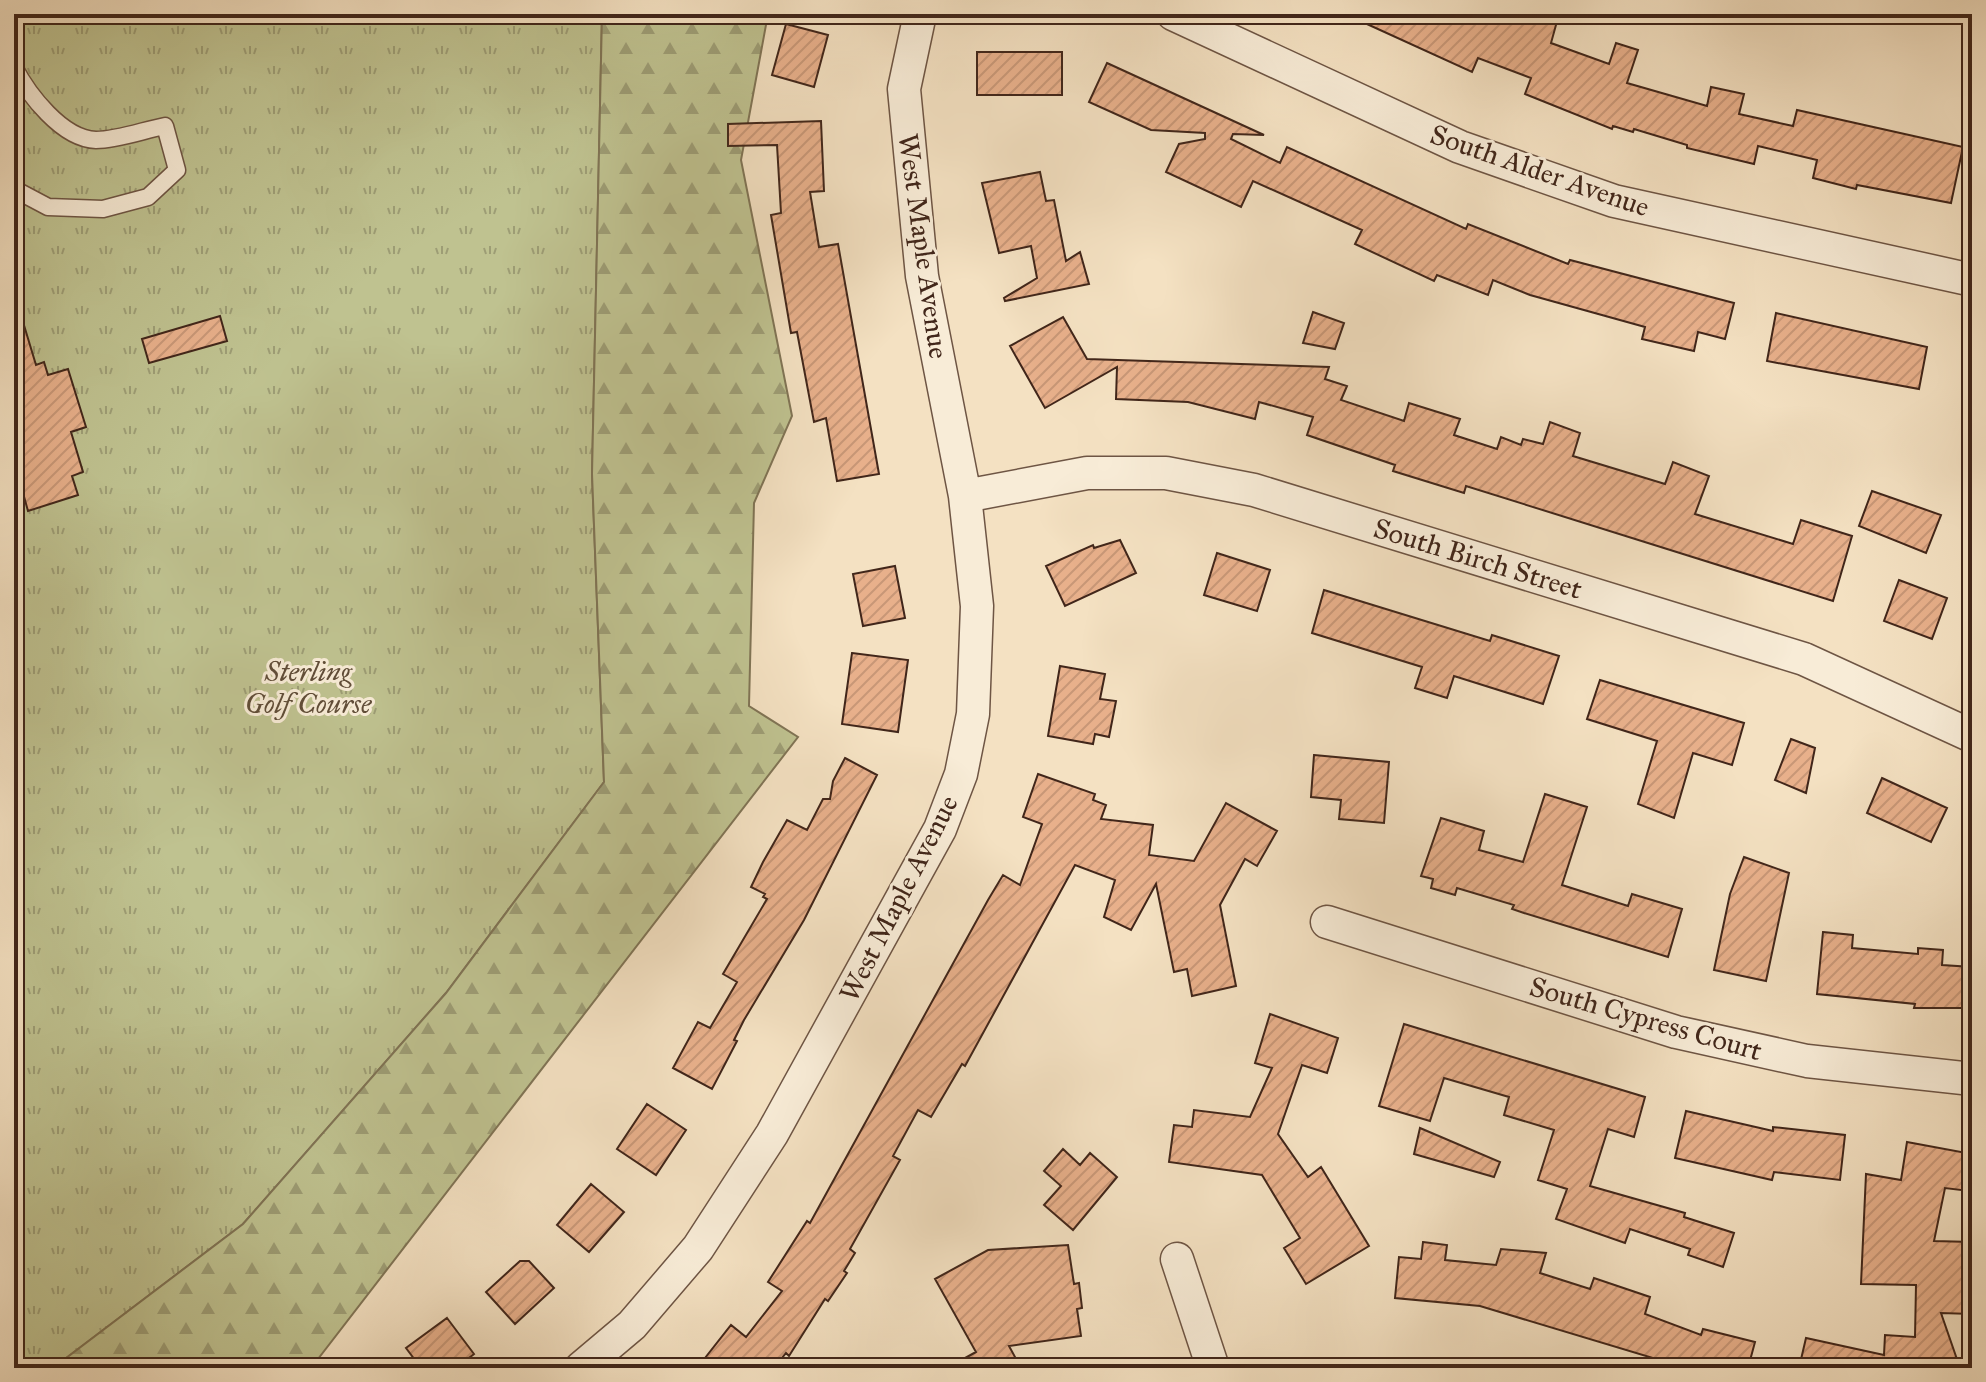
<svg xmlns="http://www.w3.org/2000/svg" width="1986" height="1382" viewBox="0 0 1986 1382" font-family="'IM FELL Great Primer',serif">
	<defs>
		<pattern id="grass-tufts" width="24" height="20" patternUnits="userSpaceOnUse" patternTransform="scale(2)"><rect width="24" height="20" fill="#bfc290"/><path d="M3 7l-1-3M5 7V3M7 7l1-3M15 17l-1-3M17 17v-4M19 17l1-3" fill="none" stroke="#9d9d75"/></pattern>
		<pattern id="forest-firs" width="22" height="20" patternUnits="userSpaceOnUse" patternTransform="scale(2)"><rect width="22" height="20" fill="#bfc290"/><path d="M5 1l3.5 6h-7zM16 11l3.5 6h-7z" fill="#9d9d75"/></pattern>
		<pattern id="building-hatch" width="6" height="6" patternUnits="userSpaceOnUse" patternTransform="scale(2)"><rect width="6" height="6" fill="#e8b08b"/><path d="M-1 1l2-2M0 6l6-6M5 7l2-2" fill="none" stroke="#c89777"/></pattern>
	</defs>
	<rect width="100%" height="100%" fill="#f4e1c2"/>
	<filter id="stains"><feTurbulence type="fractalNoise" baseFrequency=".0025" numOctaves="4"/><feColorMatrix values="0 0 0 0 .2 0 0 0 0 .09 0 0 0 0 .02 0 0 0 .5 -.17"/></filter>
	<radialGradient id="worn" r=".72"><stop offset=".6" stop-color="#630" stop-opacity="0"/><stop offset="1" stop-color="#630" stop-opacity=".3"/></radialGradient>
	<path fill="url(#grass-tufts)" stroke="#807455" stroke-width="2" d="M 14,14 L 602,14 L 592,474 L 604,782 L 446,993 L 243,1224 L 53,1368 L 14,1368 Z"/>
	<path fill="url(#forest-firs)" stroke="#807455" stroke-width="2" d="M 602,14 L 768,14 L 741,160 L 792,416 L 754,503 L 749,706 L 798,737 L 311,1368 L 53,1368 L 243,1224 L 446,993 L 604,782 L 592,474 Z"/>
	<path fill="url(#building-hatch)" stroke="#41261a" stroke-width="2" d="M 1345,14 L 1559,14 L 1551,43 L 1609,64 L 1616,43 L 1638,50 L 1627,83 L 1707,106 L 1711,87 L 1744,94 L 1739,114 L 1793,126 L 1797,110 L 1963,147 L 1951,203 L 1857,185 L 1856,189 L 1813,178 L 1817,160 L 1758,146 L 1754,164 L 1687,148 L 1687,145 L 1634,129 L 1633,132 L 1613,126 L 1612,129 L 1525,94 L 1531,78 L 1478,58 L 1472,72 Z
		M 786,24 L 828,35 L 814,87 L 772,75 Z
		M 977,52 L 1062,52 L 1062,95 L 977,95 Z
		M 1107,63 L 1264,135 L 1233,134 L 1231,139 L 1280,163 L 1287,147 L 1466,229 L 1468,224 L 1568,264 L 1570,260 L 1734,303 L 1725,339 L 1698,332 L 1694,351 L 1642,339 L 1645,327 L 1530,295 L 1493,280 L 1488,295 L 1437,275 L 1434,281 L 1355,244 L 1362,230 L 1253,181 L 1241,207 L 1166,172 L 1179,144 L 1205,139 L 1205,133 L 1151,130 L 1089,102 Z
		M 821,121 L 824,191 L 810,192 L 819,247 L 838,244 L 879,474 L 837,481 L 826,418 L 814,422 L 797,332 L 791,333 L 771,215 L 781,213 L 777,145 L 728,146 L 728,124 Z
		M 1040,172 L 1046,201 L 1054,200 L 1066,261 L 1080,252 L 1089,284 L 1005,301 L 1004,298 L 1037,278 L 1031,246 L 999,253 L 982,183 Z
		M 20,312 L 36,365 L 44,362 L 48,375 L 68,369 L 86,427 L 71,432 L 83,472 L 72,476 L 78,495 L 28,511 L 23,493 L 14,496 L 14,313 Z
		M 1313,312 L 1344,323 L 1335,349 L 1303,343 Z
		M 1776,313 L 1927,347 L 1919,389 L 1767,361 Z
		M 220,316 L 227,341 L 149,363 L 142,339 Z
		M 1063,317 L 1087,359 L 1329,367 L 1325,379 L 1347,386 L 1341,400 L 1404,421 L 1409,403 L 1460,419 L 1454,435 L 1497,449 L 1501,437 L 1521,445 L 1523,439 L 1543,444 L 1550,422 L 1580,433 L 1573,456 L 1665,484 L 1673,462 L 1709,476 L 1695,514 L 1793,544 L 1801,520 L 1852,536 L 1833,601 L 1466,486 L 1464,493 L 1393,471 L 1395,465 L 1307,435 L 1313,417 L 1259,402 L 1255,419 L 1188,402 L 1116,399 L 1117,367 L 1045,408 L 1010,346 Z
		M 1872,491 L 1941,515 L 1926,553 L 1859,526 Z
		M 1120,540 L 1136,573 L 1065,606 L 1046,566 L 1093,545 L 1094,548 Z
		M 1217,553 L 1270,570 L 1257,611 L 1204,595 Z
		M 895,566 L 905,618 L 863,626 L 853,574 Z
		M 1899,580 L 1947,598 L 1932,639 L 1884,621 Z
		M 1324,590 L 1490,641 L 1492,635 L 1559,656 L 1543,704 L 1454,676 L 1447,698 L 1415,688 L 1422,667 L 1312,633 Z
		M 852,653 L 908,660 L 898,732 L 842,724 Z
		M 1060,666 L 1105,674 L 1100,699 L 1116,701 L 1109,737 L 1095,734 L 1093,744 L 1048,736 Z
		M 1600,680 L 1744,723 L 1732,765 L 1693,753 L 1674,818 L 1638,804 L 1657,741 L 1587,719 Z
		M 1791,739 L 1815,748 L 1806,793 L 1775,780 Z
		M 1314,755 L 1389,762 L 1384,823 L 1339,819 L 1341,800 L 1311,797 Z
		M 845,758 L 877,775 L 804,920 L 744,1020 L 734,1040 L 737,1041 L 712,1089 L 673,1068 L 698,1022 L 710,1028 L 737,982 L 723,974 L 767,899 L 763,897 L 765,894 L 751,887 L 763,862 L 787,820 L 807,830 L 823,799 L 830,799 L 833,781 Z
		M 1038,774 L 1095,794 L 1093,800 L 1106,805 L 1101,819 L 1153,825 L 1149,855 L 1194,861 L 1226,803 L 1277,831 L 1257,866 L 1245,859 L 1220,905 L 1236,986 L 1192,996 L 1187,969 L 1174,972 L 1156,884 L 1131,930 L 1104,917 L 1115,880 L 1075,865 L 965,1066 L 962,1064 L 931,1117 L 918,1110 L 893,1156 L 900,1160 L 850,1249 L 855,1253 L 844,1271 L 847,1273 L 828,1301 L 825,1299 L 789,1356 L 786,1353 L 774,1368 L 718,1368 L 705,1358 L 731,1325 L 746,1337 L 782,1291 L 768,1282 L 807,1221 L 810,1223 L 988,900 L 1003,875 L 1020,885 L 1042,824 L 1023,817 Z
		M 1882,778 L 1947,808 L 1931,842 L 1867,813 Z
		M 1545,794 L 1587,807 L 1562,885 L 1628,906 L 1632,894 L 1682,909 L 1668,957 L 1524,913 L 1512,909 L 1514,905 L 1457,888 L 1455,895 L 1431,888 L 1433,879 L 1421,876 L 1441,818 L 1484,831 L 1479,850 L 1523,862 Z
		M 1744,857 L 1789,873 L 1766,981 L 1714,970 L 1730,894 Z
		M 1823,932 L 1853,935 L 1852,948 L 1918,954 L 1918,948 L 1943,950 L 1942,965 L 1972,967 L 1972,1008 L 1914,1008 L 1915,1004 L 1817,994 Z
		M 1270,1014 L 1338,1038 L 1327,1073 L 1302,1065 L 1278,1134 L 1308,1177 L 1321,1167 L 1369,1246 L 1306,1284 L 1284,1248 L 1300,1238 L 1262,1175 L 1169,1162 L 1174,1125 L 1192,1127 L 1194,1110 L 1250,1117 L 1272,1068 L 1255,1063 Z
		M 1404,1024 L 1645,1097 L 1634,1137 L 1608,1129 L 1590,1186 L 1685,1213 L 1684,1217 L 1734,1233 L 1723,1267 L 1688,1255 L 1690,1249 L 1630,1229 L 1625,1243 L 1556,1219 L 1567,1189 L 1538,1180 L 1554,1130 L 1504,1115 L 1509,1097 L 1444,1078 L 1430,1121 L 1379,1106 Z
		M 647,1104 L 686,1130 L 656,1175 L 617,1149 Z
		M 1686,1111 L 1773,1131 L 1773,1127 L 1845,1135 L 1840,1180 L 1774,1172 L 1772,1180 L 1675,1158 Z
		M 1420,1128 L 1500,1162 L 1494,1177 L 1414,1154 Z
		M 1907,1142 L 1972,1154 L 1969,1191 L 1945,1188 L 1934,1241 L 1972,1242 L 1972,1314 L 1941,1313 L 1960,1368 L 1799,1368 L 1806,1338 L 1884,1355 L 1885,1335 L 1915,1337 L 1916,1285 L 1861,1284 L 1866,1174 L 1901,1180 Z
		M 1063,1149 L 1080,1165 L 1090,1153 L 1117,1177 L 1073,1230 L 1044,1205 L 1061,1186 L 1044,1171 Z
		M 591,1184 L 624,1212 L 589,1252 L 557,1225 Z
		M 1423,1242 L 1447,1245 L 1445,1260 L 1496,1265 L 1501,1249 L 1546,1253 L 1540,1273 L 1590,1289 L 1594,1278 L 1650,1297 L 1645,1314 L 1701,1335 L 1703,1329 L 1755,1342 L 1748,1368 L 1686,1368 L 1480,1306 L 1395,1298 L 1399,1257 L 1421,1259 Z
		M 1068,1245 L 1074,1284 L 1079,1283 L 1082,1308 L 1077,1309 L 1081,1336 L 1009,1346 L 1021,1368 L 947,1368 L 976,1352 L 935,1279 L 988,1250 Z
		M 520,1261 L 529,1261 L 554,1288 L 515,1324 L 486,1292 Z
		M 447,1318 L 474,1354 L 456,1368 L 421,1368 L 406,1348 Z"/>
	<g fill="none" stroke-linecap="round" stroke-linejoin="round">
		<defs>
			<path id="service" d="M 14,67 C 28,94 62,139 96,140 C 118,140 144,130 165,126 L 177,170 L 148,197 L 103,209 L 48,207 L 14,189"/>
			<path id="minor" d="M 1173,14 L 1460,147 L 1614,201 L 1972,280
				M 965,496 L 1087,473 L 1166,473 L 1254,490 L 1804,659 L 1972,736
				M 1327,922 L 1676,1032 L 1807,1061 L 1972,1079
				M 1177,1259 L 1213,1368
				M 581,1368 L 632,1325 L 698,1248 L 772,1134 L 940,829 L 961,774 L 973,714 L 977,606 L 965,496 L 922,276 L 904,89 L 920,14"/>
		</defs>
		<use href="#service" stroke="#6e5544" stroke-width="19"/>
		<use href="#minor" stroke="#6e5544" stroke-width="35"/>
		<use href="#service" stroke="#f8ecd7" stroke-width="16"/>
		<use href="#minor" stroke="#f8ecd7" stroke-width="32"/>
	</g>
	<g text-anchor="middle" stroke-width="6" stroke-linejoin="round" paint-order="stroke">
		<g font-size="28" fill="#41261a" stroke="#f8ecd7">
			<text transform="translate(1540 170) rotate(19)" y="10">South Alder Avenue</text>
			<text transform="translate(924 246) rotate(82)" y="10">West Maple Avenue</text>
			<text transform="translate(1478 558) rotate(17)" y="10">South Birch Street</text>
			<text transform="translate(898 898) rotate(-63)" y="10">West Maple Avenue</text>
			<text transform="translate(1646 1018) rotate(16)" y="10">South Cypress Court</text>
		</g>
		<g font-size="28" font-style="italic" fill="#604d38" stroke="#f8ecd7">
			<text x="308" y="681">Sterling<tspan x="308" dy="32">Golf Course</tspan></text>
		</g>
	</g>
	<rect width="1986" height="1382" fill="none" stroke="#f4e1c2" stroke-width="48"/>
	<rect x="16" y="16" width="1954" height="1350" fill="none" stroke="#41261a" stroke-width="4"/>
	<rect x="24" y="24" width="1938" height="1334" fill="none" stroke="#41261a" stroke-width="2"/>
	<rect width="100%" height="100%" filter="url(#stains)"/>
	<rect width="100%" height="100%" fill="url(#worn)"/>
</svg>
